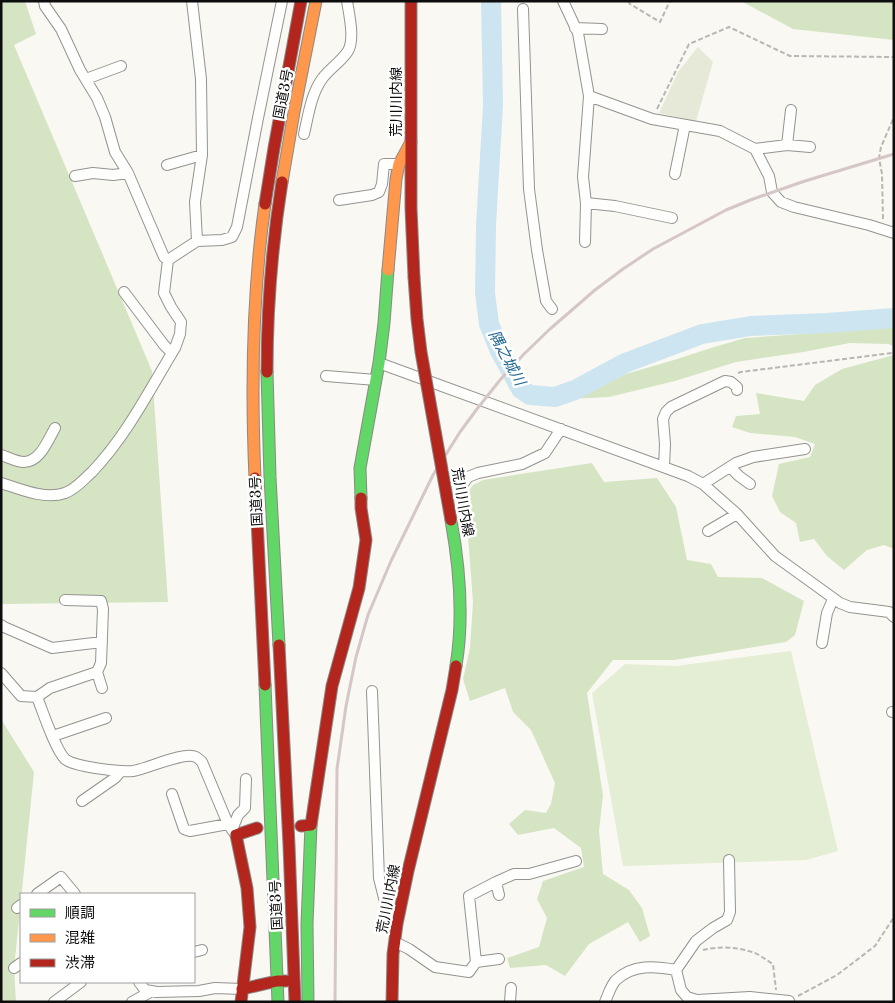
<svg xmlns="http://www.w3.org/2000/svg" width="895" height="1003" viewBox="0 0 895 1003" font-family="'Libre Baskerville','Noto Sans JP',serif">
	<rect width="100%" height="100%" fill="#faf8f2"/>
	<path fill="#e4eed4" d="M 791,651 L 838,851 L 806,860 L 623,866 L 592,693 L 625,664 L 676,666 Z"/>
	<path fill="#d5e4c3" d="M 1,1 L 25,1 L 36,34 L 14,45 L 152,371 L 168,602 L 1,604 Z
		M 741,1 L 894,1 L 894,40 L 793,29 Z
		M 894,325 L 894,346 L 888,344 L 850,343 L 803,352 L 736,362 L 675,381 L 609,397 L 569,399 L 626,374 L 674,360 L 711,348 L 745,338 L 844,331 Z
		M 894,355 L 894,549 L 884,545 L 867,550 L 844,570 L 827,556 L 814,539 L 800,542 L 796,523 L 780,512 L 772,496 L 779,464 L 810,457 L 815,444 L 795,437 L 750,433 L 732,427 L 736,416 L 760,414 L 756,393 L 804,401 L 815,385 L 842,369 Z
		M 592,463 L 604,482 L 657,478 L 676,507 L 687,560 L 711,564 L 718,577 L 762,578 L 804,601 L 795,635 L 786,642 L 674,660 L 613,660 L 587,693 L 603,795 L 599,831 L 603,874 L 629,890 L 642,908 L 650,936 L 640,942 L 628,922 L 589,944 L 565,976 L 546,965 L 510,968 L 507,958 L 539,947 L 547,918 L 537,899 L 543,881 L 584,867 L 581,848 L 554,828 L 518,835 L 509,824 L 525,810 L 546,813 L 551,804 L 555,783 L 531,730 L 513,712 L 505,688 L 470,701 L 463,679 L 470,648 L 473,602 L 465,496 L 473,485 L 483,480 Z
		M 1,719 L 34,772 L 14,969 L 16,1002 L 1,1002 Z"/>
	<path fill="#e6e9d7" d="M 698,47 L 713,62 L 696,121 L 659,113 L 678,72 Z"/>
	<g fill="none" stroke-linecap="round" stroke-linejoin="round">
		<path stroke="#cce5f1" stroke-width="20" d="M 491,1 L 493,105 L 486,226 L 485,293 L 489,324 L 500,351 L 521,389 L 530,395 L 555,397 L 575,390 L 625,363 L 702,334 L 751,326 L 827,323 L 894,318"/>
		<defs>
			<path id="street" d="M 44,1 L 45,6 L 61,29 L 80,70 L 97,98 L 105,117 L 115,152 L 128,173 L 164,257 L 168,260
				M 192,1 L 201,79 L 202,155 L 195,202 L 197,241
				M 563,1 L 578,33 L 589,96 L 652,119 L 720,131 L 755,149 L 769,176 L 772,192 L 781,202 L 794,207 L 869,225 L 894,233
				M 523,9 L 529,189 L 537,250 L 546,301 L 552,309
				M 575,28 L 602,29
				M 86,79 L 121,66
				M 304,134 C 308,117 311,94 322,79 C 329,69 341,62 348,51 C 355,39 349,14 347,1
				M 787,145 L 791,110
				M 755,149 L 787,145 L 810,147
				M 167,165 L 202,155
				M 675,174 L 685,125
				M 75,176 L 93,173 L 113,175 L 128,173
				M 339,200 L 372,195 L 379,192 L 382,184 L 384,164 L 399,164
				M 586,203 L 615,206 L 672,218
				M 585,242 L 586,203 L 583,177 L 589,96
				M 124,292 L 164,345 L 172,353
				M 379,363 L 688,476 L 703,484 L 737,514 L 775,556 L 840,603 L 850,607 L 889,612 L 894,617
				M 326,376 L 376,380
				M 1,455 C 8,457 17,462 24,462 C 40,462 48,440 55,428
				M 664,467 L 665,444 L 663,419 L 666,412 L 671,407 L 725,381 L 731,382 L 737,387 L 737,390
				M 730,467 L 739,476 L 750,484
				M 1,483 C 20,489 45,500 65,493 C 76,489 83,480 92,472 C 127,435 149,391 175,348 L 180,334 L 181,322 L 171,307 L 164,293 L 168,260 L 197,241 L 222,240 L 232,237 L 237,227 L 258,118 L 282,1
				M 463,484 L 468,477 L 478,473 L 522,464 L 545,453 L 561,429
				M 703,484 L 736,463 L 753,457 L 805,449
				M 708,531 L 737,514
				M 1,625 L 4,627 L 52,648 L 102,642
				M 822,643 L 827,613 L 833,599
				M 97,672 L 102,688
				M 1,673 L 21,696 L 37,697 C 43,712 55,749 65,759 C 74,767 120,772 133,771 C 147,769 184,751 196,757 C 198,758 200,760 202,762 L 228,824 L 236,835
				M 372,691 L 379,878 L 386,906 L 397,924
				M 37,697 L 50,688 L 97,672 L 101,663 L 103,609 L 101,601 L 65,600
				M 892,712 L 894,712
				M 53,736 L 106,718
				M 172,794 L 184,829 L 190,831 L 228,824
				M 82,801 L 115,778 L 121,771
				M 232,830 L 238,815 L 245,808 L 246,779
				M 496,882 L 514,874 L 529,874 L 576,861
				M 37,894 L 61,877 L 75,894
				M 17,908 L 21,905
				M 395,942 L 409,949 L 435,967 L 469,972 L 476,962 L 499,959
				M 194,952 L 202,950
				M 476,962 L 469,896 L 496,882 L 499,895
				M 14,968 L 21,963
				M 676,970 L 696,941 L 713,928 L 727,920 L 730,912 L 729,860
				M 139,982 L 145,990 L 157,992 L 199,991 L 215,988 L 242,989
				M 54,1002 L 81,982
				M 132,1002 L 152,991
				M 510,1002 L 511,988
				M 605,1002 C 608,995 611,985 616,980 C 633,964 655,966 676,970 L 681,990 L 687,997 L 697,1000 L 750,997 L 789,1001"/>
			<path id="fast" d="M 267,372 L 270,477 L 279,645
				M 361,498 L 360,468 L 379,363 L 384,323 L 388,270
				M 451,520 C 460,569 464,617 456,666
				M 265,685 L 278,1002
				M 308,1002 L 307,924 L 311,825"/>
			<path id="slow" d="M 282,182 L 294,112 L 316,1
				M 388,270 L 396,179 L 399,164 L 411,142
				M 255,478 C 251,387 252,295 265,204"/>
			<path id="jam" d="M 411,1 L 411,208 L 414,277
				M 265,204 L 274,148 L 301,1
				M 267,372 C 267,308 272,245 282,182
				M 255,478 L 265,685
				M 279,645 L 289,845 L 295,1002
				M 301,826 L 311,825 L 332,686 L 359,588 L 366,540 L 361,508 L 361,498
				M 242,989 L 277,981 L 286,981
				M 241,1002 L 250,927 L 247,888 L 236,835 L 257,828
				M 392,1002 L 393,954 L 397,924 L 408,871 L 452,690 L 456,666"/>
		</defs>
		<use href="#street" stroke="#949390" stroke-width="12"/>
		<use href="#fast" stroke="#8a8987" stroke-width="13"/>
		<use href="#slow" stroke="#8a8987" stroke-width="13"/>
		<use href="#jam" stroke="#8a8987" stroke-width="13"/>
		<path stroke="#b8b7b6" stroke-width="2" stroke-dasharray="5 2.5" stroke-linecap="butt" d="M 628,1 L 630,4 L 660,22 L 670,1
			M 657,109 L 689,44 L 729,27 L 790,56 L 894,57 L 894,73
			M 883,219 L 882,174 L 879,158 L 881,147 L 894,117
			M 738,373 L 741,372 L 892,353
			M 703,950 C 718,946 737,947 752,952 C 759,954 766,960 773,964 L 776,990
			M 798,996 L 837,975 L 875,946 L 894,917"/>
		<use href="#street" stroke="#fefefd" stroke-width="10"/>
		<use href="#fast" stroke="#63d668" stroke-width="11"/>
		<use href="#slow" stroke="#ff974d" stroke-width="11"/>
		<use href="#jam" stroke="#b3261e" stroke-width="11"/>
		<path stroke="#d5c6c7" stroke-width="3" d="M 335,1002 L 337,769 L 346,706 L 356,657 L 368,615 L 391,561 L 433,475 L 460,432 L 477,409 L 500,380 L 524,354 L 550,329 L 595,290 L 623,269 L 653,249 L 726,210 L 753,199 L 805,181 L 894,154"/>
		<defs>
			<path id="jam-bridge" d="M 414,277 L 417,319 L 421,352 L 451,520"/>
		</defs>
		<use href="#jam-bridge" stroke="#8a8987" stroke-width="13" stroke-linecap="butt"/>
		<use href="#jam-bridge" stroke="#b3261e" stroke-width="11"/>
	</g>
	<g text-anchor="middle" stroke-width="5" stroke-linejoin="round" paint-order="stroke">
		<g font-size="14" fill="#0d0d0d" stroke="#fff">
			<text transform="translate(283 94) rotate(-79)" y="5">国道3号</text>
			<text transform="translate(396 102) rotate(-90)" y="5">荒川川内線</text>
			<text transform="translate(256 501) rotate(-93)" y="5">国道3号</text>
			<text transform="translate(463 502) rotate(80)" y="5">荒川川内線</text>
			<text transform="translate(388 899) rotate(-79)" y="5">荒川川内線</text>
			<text transform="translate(276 905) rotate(-93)" y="5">国道3号</text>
		</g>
		<g font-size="15" font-style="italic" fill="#226593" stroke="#fff">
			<text transform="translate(507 358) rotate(62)" y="5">隅之城川</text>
		</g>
	</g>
	<rect width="895" height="1003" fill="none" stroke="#0d0d0d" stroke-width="5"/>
	<rect x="20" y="893" width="175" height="90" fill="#ffffff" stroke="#9e9e9e"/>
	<rect x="30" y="909" width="25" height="8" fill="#63d668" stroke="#9e9e9e"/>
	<text x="65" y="918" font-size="15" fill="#0d0d0d">順調</text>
	<rect x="30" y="934" width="25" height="8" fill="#ff974d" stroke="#9e9e9e"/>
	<text x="65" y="943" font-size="15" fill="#0d0d0d">混雑</text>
	<rect x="30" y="959" width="25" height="8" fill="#b3261e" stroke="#9e9e9e"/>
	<text x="65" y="968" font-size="15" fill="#0d0d0d">渋滞</text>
</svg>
